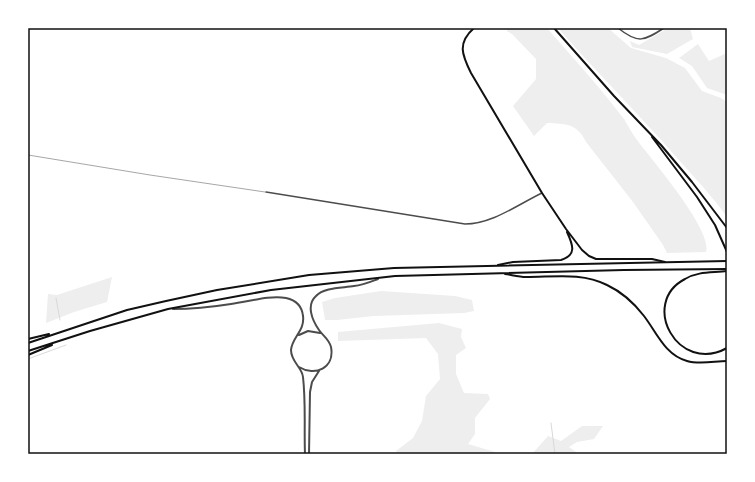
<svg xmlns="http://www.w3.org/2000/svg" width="755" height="482" viewBox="0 0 755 482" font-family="'Work Sans',sans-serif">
	<rect width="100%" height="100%" fill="#fff"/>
	<path fill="#eee" d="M 507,28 L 547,28 L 553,35 C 577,62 602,90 624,119 C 628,126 632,133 637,140 C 651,159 713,230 706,252 L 667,253 L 663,245 L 633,202 L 586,142 C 577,123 566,124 547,123 L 534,136 L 513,106 L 536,79 L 536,59 L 512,34 L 507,31 Z
		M 558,28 L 608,28 L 631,48 L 666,58 L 685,68 L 702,91 L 721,98 L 727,102 L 727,217 C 712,196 695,178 678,159 C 639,114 597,73 558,28 Z
		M 668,28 L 690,28 L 693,39 L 667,54 L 632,47 L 630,41 L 639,45 Z
		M 698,44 L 709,61 L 727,53 L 727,95 L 707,88 L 692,66 L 679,58 Z
		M 112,277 L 107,302 L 74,312 L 46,323 L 48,294 L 57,295 Z
		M 381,291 L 455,296 L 472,300 L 474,311 L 464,313 L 374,316 L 337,320 L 325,320 L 322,302 L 335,298 Z
		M 439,323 L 462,329 L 461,337 L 466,348 L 456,355 L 456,374 L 464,393 L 488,394 L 490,399 L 475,418 L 475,434 L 468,444 L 502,454 L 398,454 L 396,451 L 413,438 L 422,421 L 426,396 L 440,379 L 438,354 L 426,338 L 338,341 L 338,332 Z
		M 582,426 L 603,426 L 594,439 L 577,442 L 569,447 L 579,454 L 532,454 L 548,436 L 561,441 Z"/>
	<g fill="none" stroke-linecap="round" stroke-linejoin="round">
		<path stroke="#d9d9d9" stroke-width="1" d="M 56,298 L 60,320
			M 28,359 L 66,345
			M 551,423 L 555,454"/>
		<path stroke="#4c4c4c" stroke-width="0.5" d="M 28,155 L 150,175 L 265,192"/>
		<path stroke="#4c4c4c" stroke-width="1.5" d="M 618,28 C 638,44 644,41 664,28
			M 266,192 L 465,224 C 492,224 517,205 542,193"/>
		<path stroke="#4c4c4c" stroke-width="2" d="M 173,309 C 193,309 212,307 231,304 C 248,302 269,295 286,298 C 295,300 302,306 303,316 C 305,331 292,337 291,350 C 291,362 302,367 303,377 C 306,403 304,429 305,454
			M 299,335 L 308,331 L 320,333
			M 299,367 C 315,377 335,368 331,347 C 329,339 323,336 319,330 C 312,320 306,305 316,296 C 324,287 343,288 354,286 C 363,285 370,282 378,279
			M 309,454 L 310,392 L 312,382 L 319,371"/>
		<path stroke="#111" stroke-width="2" d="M 474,28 C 457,43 462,55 471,73 L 542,193 L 566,229 L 582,250 L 589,256 L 596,259 L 652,259 L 665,262
			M 554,28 L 614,96 L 661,145 L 692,182 L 727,228
			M 652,137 L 697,197 L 715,225 L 727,252
			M 498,265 L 513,262 L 561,260 C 577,255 573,245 567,232
			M 727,271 C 713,273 698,271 685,279 C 639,303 678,375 727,348
			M 505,274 C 512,275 519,277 526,277 C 554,277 582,272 607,285 C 622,292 634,303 644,316 C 657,333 665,355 687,361 C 700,365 715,361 727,361"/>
		<path stroke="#111" stroke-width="2" d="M 28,339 L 49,334
			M 28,343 L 127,310 L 166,301 L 217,290 L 309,275 L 394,268 L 727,261
			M 28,351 L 90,331 L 168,309 L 271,290 L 395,276 L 624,270 L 727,269
			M 28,355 L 52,345"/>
	</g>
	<rect width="755" height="482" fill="none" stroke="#ffffff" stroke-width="58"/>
	<rect x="29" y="29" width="697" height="424" fill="none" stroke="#111" stroke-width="1.5"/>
</svg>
